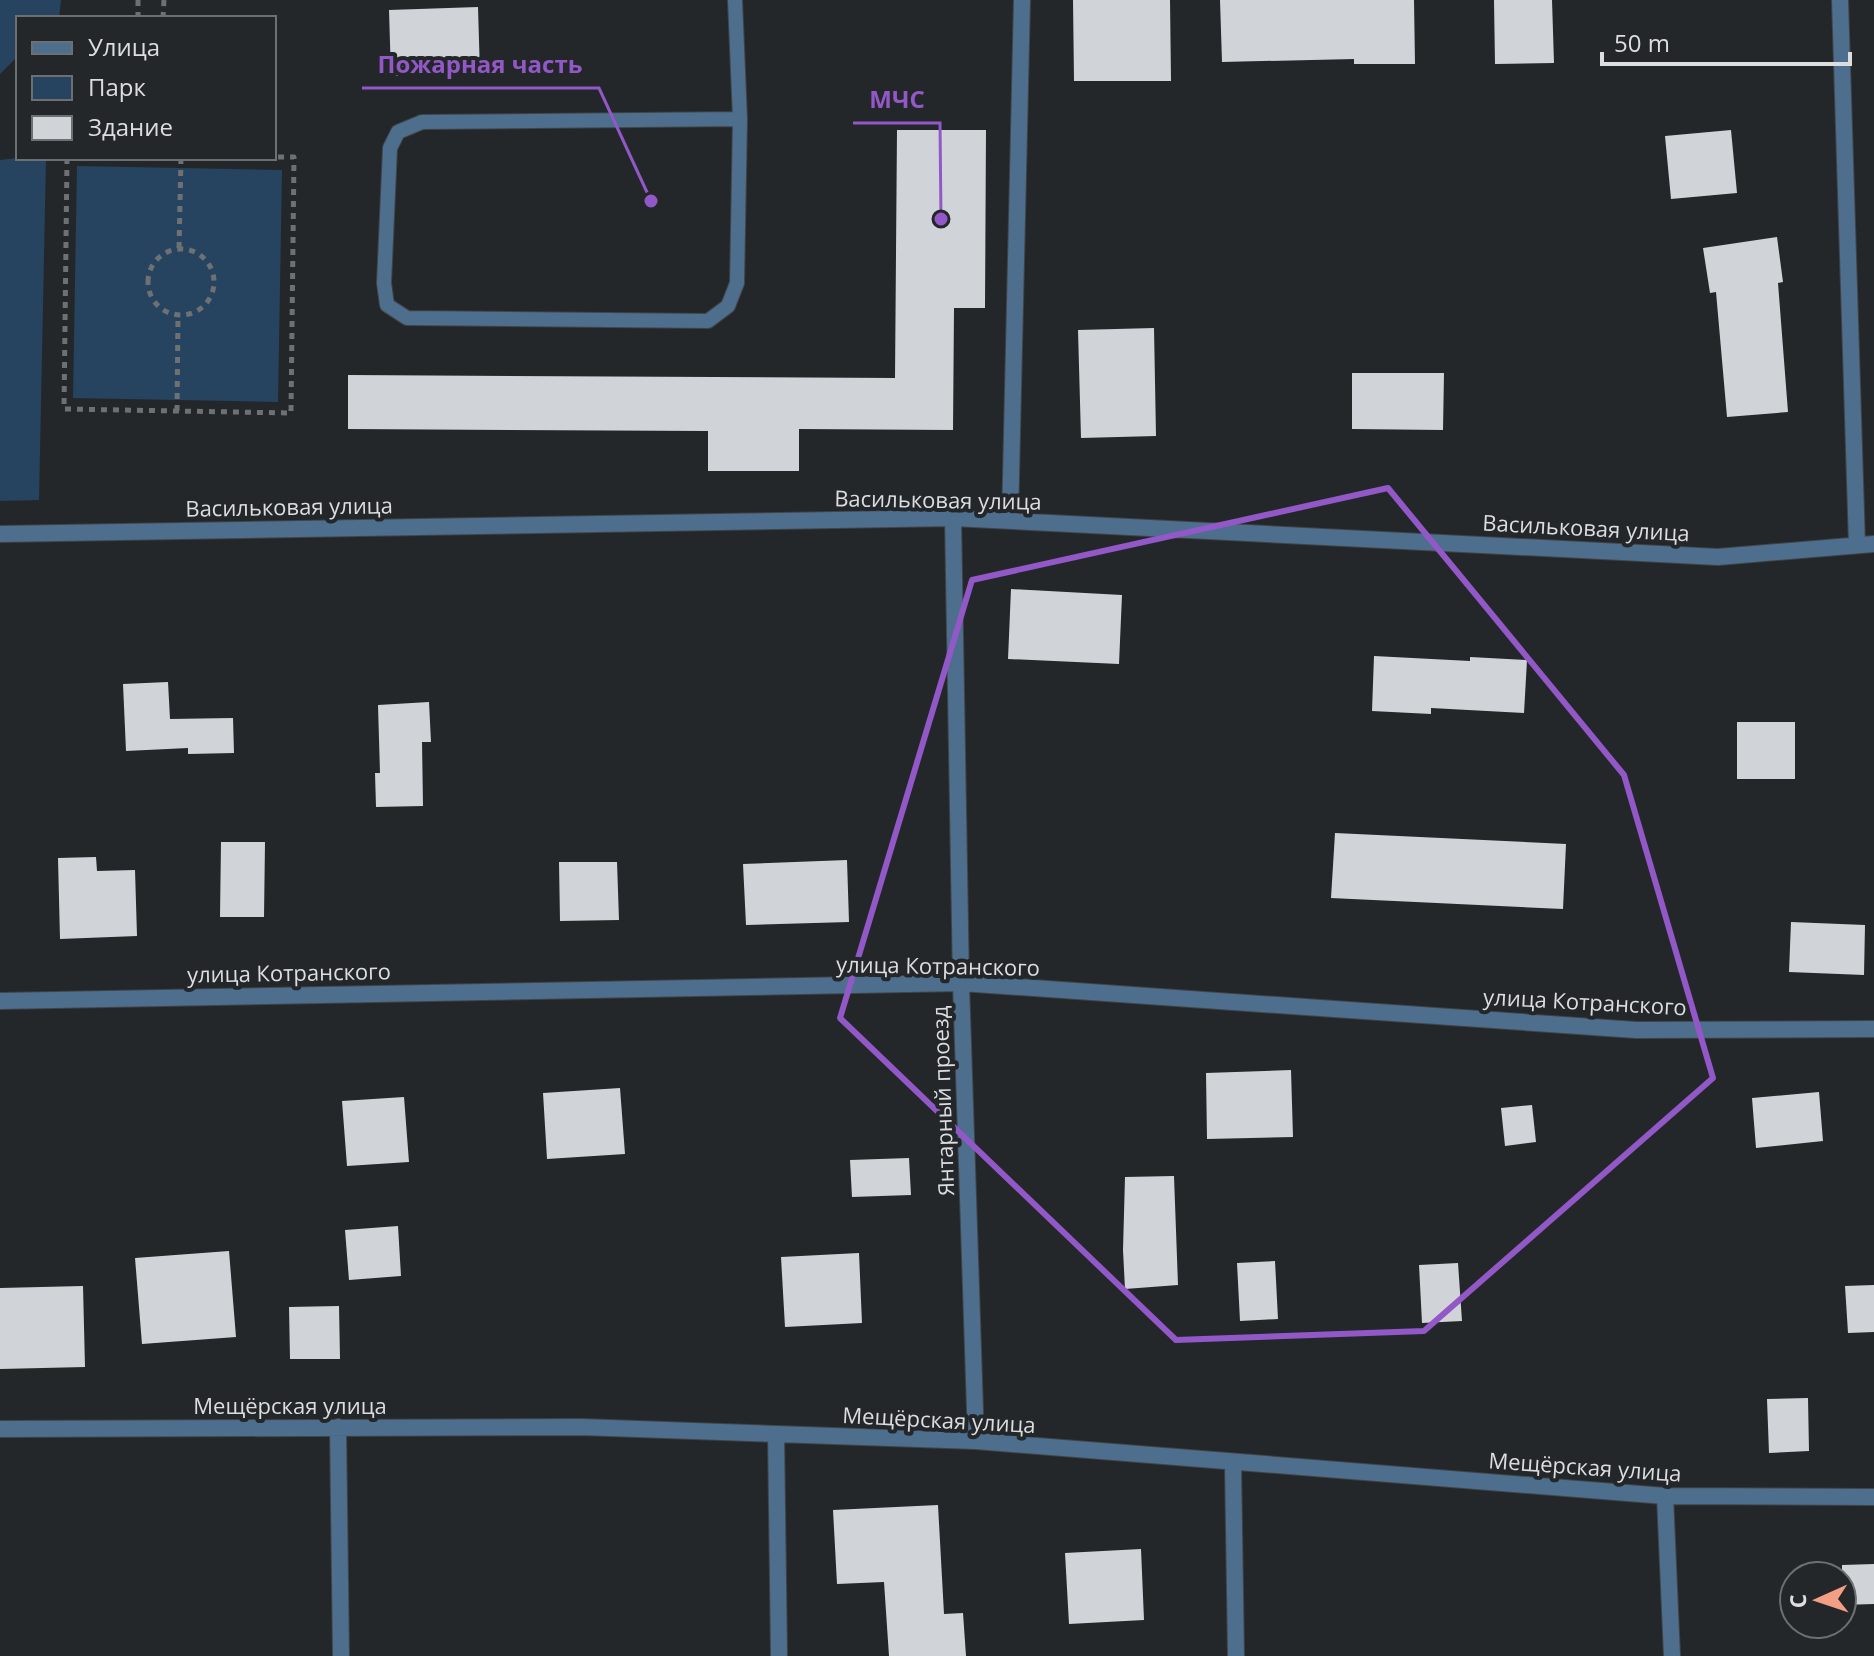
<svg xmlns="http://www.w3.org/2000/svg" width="1874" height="1656" viewBox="0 0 1874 1656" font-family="'Open Sans',sans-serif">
	<rect width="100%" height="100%" fill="#24272a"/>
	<path fill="#26445f" d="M 0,0 L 61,0 L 59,18 L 18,18 L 18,56 L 0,74 Z
		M 18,158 L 46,158 L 39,500 L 0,501 L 0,160 Z
		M 77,166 L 282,170 L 278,402 L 73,398 Z"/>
	<path fill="#d0d4d9" d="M 1073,0 L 1170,0 L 1171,81 L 1074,81 Z
		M 1220,0 L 1414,0 L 1415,64 L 1354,64 L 1354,59 L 1222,62 Z
		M 1494,0 L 1552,0 L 1554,63 L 1495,64 Z
		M 478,7 L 480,74 L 391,76 L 389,10 Z
		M 897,130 L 986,130 L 985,308 L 954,308 L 953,430 L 799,429 L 799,471 L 708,471 L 708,431 L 348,429 L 348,375 L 895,378 Z
		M 1731,130 L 1737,193 L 1671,199 L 1665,136 Z
		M 1777,237 L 1783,282 L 1778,283 L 1788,412 L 1727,417 L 1716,292 L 1710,293 L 1703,248 Z
		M 1154,328 L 1156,436 L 1081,438 L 1078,330 Z
		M 1352,373 L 1444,373 L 1443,430 L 1352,429 Z
		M 1011,589 L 1122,595 L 1119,664 L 1008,659 Z
		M 1374,656 L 1470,661 L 1470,657 L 1527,660 L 1524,713 L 1431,708 L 1431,714 L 1372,711 Z
		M 168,682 L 170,719 L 233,718 L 234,753 L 188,754 L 188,748 L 126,751 L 123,684 Z
		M 429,702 L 431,742 L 422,742 L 423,806 L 376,807 L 375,773 L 380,773 L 378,705 Z
		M 1737,722 L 1795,722 L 1795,779 L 1737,779 Z
		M 1335,833 L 1566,844 L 1563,909 L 1331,898 Z
		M 221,842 L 265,842 L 264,917 L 220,917 Z
		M 96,857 L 97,871 L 135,870 L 137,936 L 60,939 L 58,858 Z
		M 847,860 L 849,922 L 746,925 L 743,864 Z
		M 559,862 L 617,862 L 619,920 L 560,921 Z
		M 1791,922 L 1865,925 L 1864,975 L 1789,972 Z
		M 1291,1070 L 1293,1137 L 1207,1139 L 1206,1073 Z
		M 620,1088 L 625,1154 L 547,1159 L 543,1093 Z
		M 1819,1092 L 1823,1141 L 1756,1148 L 1752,1098 Z
		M 404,1097 L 409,1162 L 347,1166 L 342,1101 Z
		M 1532,1105 L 1536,1142 L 1505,1146 L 1501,1108 Z
		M 909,1158 L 911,1195 L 852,1197 L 850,1160 Z
		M 1174,1176 L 1178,1285 L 1125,1289 L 1123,1250 L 1125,1177 Z
		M 398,1226 L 401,1276 L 349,1280 L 345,1230 Z
		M 229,1251 L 236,1337 L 142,1344 L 135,1258 Z
		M 859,1253 L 862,1323 L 785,1327 L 781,1257 Z
		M 1275,1261 L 1278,1319 L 1240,1321 L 1237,1263 Z
		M 1458,1263 L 1462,1321 L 1422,1323 L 1419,1265 Z
		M 1874,1285 L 1874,1332 L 1848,1333 L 1845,1286 Z
		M 83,1286 L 85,1367 L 0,1369 L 0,1288 Z
		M 339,1306 L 340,1359 L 290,1359 L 289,1307 Z
		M 1808,1398 L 1809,1451 L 1769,1453 L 1767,1399 Z
		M 938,1505 L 944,1614 L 963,1613 L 966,1656 L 889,1656 L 884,1582 L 837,1584 L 833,1510 Z
		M 1141,1549 L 1144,1620 L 1069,1624 L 1065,1553 Z
		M 1874,1564 L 1874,1604 L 1842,1605 L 1842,1565 Z"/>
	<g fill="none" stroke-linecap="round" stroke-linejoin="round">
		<defs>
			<path id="service" d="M 735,0 L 740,119 L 737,283 L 728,306 L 708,321 L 407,318 L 387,305 L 384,283 L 390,148 L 398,132 L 422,122 L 740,119"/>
			<path id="minor" d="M 1840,0 L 1857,545
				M 953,518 L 961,983 L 976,1441
				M 1010,520 L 1022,0
				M 0,534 L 953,518 L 1718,557 L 1874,544
				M 0,1001 L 961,983 L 1636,1030 L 1874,1029
				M 338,1427 L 341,1656
				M 0,1429 L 581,1427 L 976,1441 L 1665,1496 L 1874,1497
				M 776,1434 L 779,1656
				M 1233,1464 L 1236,1656
				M 1665,1496 L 1672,1656"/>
		</defs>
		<use href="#service" stroke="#414447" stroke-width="16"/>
		<use href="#minor" stroke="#414447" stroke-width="18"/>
		<path stroke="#6e7174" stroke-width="5" stroke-dasharray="6 6" stroke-linecap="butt" d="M 138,18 L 138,0
			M 163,18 L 164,0
			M 67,158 L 64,409 L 291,413 L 294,157 L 274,157
			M 179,248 L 181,158
			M148 282a33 33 0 1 1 66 0a33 33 0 1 1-66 0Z
			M 177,411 L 178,315"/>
		<use href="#service" stroke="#4d6e8d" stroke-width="14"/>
		<use href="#minor" stroke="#4d6e8d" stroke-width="16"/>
	</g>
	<path fill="none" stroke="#9358c7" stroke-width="6" stroke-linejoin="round" d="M 1388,488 L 1624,775 L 1713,1078 L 1424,1331 L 1176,1340 L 840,1018 L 972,580 Z"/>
	<g text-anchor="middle" stroke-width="8" stroke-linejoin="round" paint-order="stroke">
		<g font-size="22" fill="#dbdddf" stroke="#24272a">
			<text transform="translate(938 500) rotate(1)" y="8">Васильковая улица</text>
			<text transform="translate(289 507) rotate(-1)" y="8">Васильковая улица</text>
			<text transform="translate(1586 528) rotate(3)" y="8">Васильковая улица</text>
			<text transform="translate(938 966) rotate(1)" y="8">улица Котранского</text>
			<text transform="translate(289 973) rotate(-1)" y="8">улица Котранского</text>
			<text transform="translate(1585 1002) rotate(3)" y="8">улица Котранского</text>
			<text transform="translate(943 1101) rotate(-92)" y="8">Янтарный проезд</text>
			<text x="290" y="1414">Мещёрская улица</text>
			<text transform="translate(939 1420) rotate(3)" y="8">Мещёрская улица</text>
			<text transform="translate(1585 1467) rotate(4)" y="8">Мещёрская улица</text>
		</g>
	</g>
	<path fill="none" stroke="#9358c7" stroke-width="3" d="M651 201L599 88H362M941 219L940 123H853"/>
	<g fill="#9358c7" stroke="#24272a" stroke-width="3">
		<circle cx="651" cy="201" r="8"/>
		<circle cx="941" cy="219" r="8"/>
	</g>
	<g font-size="24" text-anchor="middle" font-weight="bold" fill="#9358c7" stroke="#24272a" stroke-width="8" stroke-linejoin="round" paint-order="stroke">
		<text x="480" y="73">Пожарная часть</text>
		<text x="897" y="108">МЧС</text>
	</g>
	<rect x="16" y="16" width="260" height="144" fill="#24272a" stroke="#6d7072" stroke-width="2"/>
	<rect x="32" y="42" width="40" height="12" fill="#4d6e8d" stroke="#6d7072" stroke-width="2"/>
	<text x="88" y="56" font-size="24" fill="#dbdddf">Улица</text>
	<rect x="32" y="76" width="40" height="24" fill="#26445f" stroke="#6d7072" stroke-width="2"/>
	<text x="88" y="96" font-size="24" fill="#dbdddf">Парк</text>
	<rect x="32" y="116" width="40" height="24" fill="#d0d4d9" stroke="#6d7072" stroke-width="2"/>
	<text x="88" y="136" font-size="24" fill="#dbdddf">Здание</text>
	<g transform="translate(1818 1600) rotate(267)"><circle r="38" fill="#24272a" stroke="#6d7072" stroke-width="2"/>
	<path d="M0-6L14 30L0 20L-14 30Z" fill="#f39f85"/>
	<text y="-12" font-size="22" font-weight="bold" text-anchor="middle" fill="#dbdddf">С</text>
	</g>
	<path d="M1602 52v12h248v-12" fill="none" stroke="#dbdddf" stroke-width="4"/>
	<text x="1614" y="52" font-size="24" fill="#dbdddf" stroke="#24272a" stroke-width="6" paint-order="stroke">50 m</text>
</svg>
